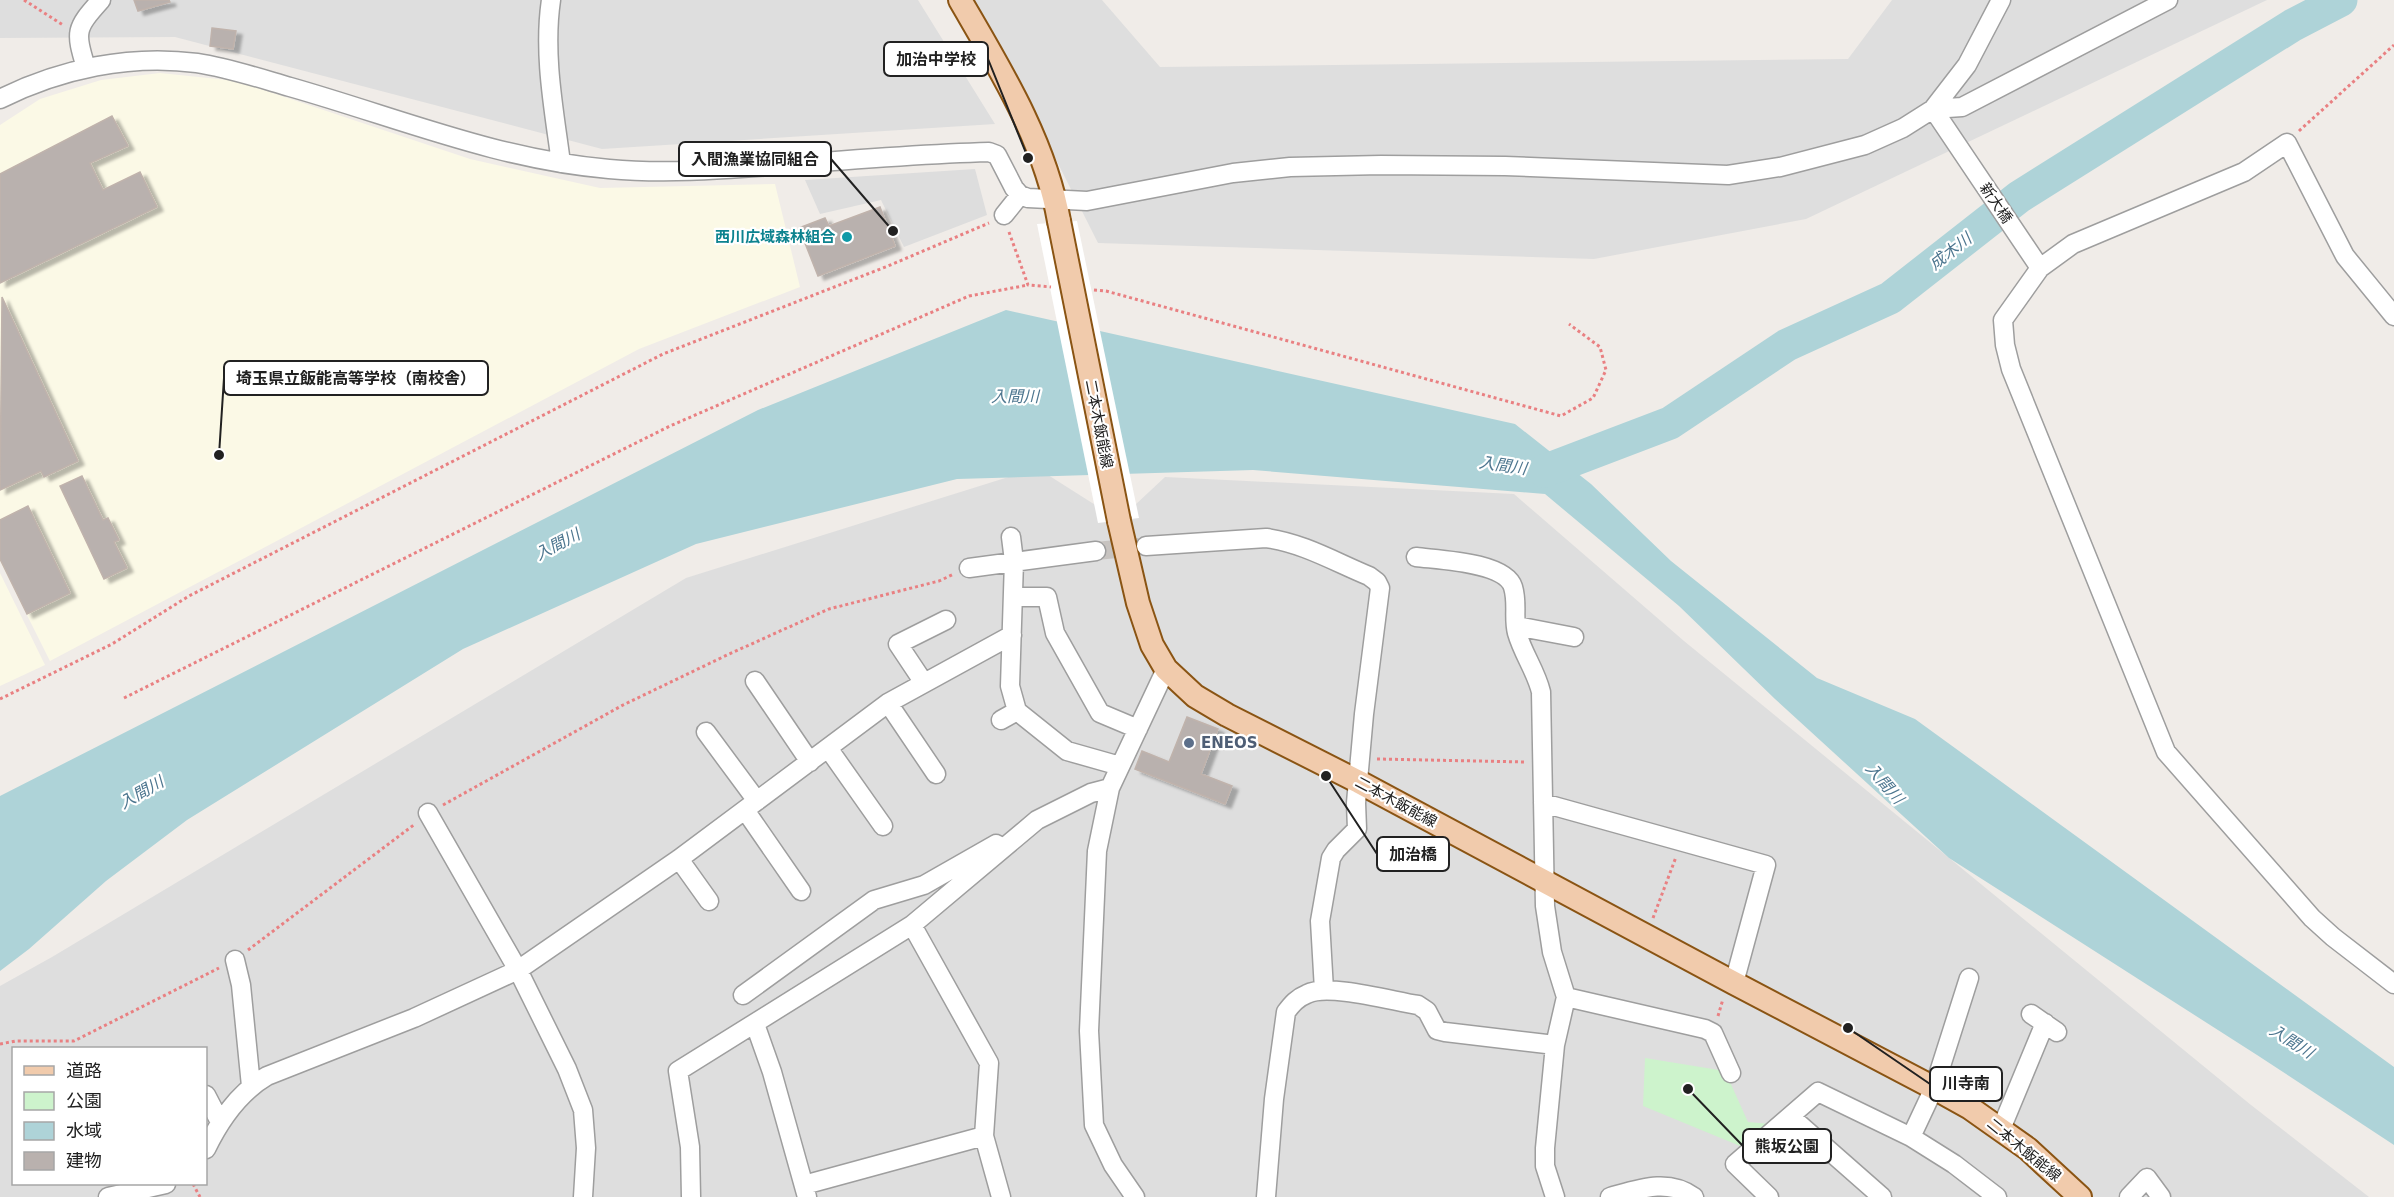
<svg xmlns="http://www.w3.org/2000/svg" width="2394" height="1197" viewBox="0 0 2394 1197" font-family="'DejaVu Sans','Noto Sans JP',sans-serif">
	<defs>
		<filter id="shadow"><feDropShadow dx="6" dy="4" stdDeviation="1.5" flood-color="#0004"/></filter>
	</defs>
	<rect width="100%" height="100%" fill="#f0ece8"/>
	<path fill="#dedede" fill-rule="evenodd" d="M 0,0 L 918,0 L 995,124 L 602,149 L 175,37 L 0,38 Z
		M 970,0 L 1102,0 L 1160,67 L 1848,59 L 1892,0 L 2267,0 L 1806,219 L 1594,259 L 1098,243 L 1006,60 Z
		M 1037,468 L 1119,520 L 1165,477 L 1514,494 L 1684,641 L 2251,1105 L 2369,1197 L 0,1197 L 0,986 L 52,957 L 686,578 ZM 14,1048 L 206,1048 L 206,1184 L 14,1184 Z"/>
	<path fill="#fbf9e6" d="M 160,73 L 237,81 L 470,159 L 600,188 L 775,184 L 800,287 L 639,349 L 50,661 L 0,561 L 0,125 L 40,99 L 101,80 Z
		M 0,573 L 45,665 L 0,686 Z"/>
	<path fill="#cdf3cc" d="M 1645,1058 L 1725,1071 L 1748,1122 L 1770,1124 L 1745,1148 L 1643,1106 Z"/>
	<path fill="#ddd" d="M 975,169 L 987,215 L 904,247 L 881,200 L 820,214 L 805,180 Z"/>
	<path fill="#aed3d8" d="M 1006,310 L 1515,424 L 1591,484 L 1671,561 L 1817,678 L 1915,719 L 2394,1067 L 2394,1145 L 2257,1055 L 1949,858 L 1775,699 L 1679,606 L 1545,494 L 1253,470 L 957,479 L 696,544 L 463,649 L 187,820 L 106,881 L 29,949 L 0,971 L 0,796 L 758,410 Z"/>
	<path fill="#fff" d="M 1077,221 L 1139,518 L 1098,523 L 1037,224 Z"/>
	<g fill="none" stroke-linecap="round" stroke-linejoin="round">
		<path stroke="#aed3d8" stroke-width="33" d="M 1544,471 L 1670,423 L 1787,345 L 1890,298 L 2019,197 L 2293,25 L 2341,0"/>
	</g>
	<path fill="#b9b1ae" stroke="#c0b3ac" stroke-width="1.5" filter="url(#shadow)" d="M 134,0 L 169,0 L 170,2 L 138,11 Z
		M 212,28 L 236,31 L 233,49 L 210,46 Z
		M 112,116 L 128,146 L 90,163 L 103,190 L 140,172 L 157,207 L 0,283 L 0,174 Z
		M 880,207 L 895,246 L 818,276 L 799,228 L 825,218 L 829,226 Z
		M 2,297 L 78,461 L 44,477 L 41,471 L 0,490 Z
		M 82,476 L 103,520 L 108,518 L 119,540 L 114,542 L 127,568 L 104,579 L 60,486 Z
		M 28,506 L 70,593 L 27,614 L 0,559 L 0,520 Z
		M 1187,717 L 1218,729 L 1201,774 L 1232,786 L 1225,804 L 1135,769 L 1142,751 L 1169,762 Z"/>
	<g fill="none" stroke-linecap="round" stroke-linejoin="round">
		<path stroke="#c7c3c0" stroke-width="18" stroke-dasharray="18 9" stroke-linecap="butt" d="M 1096,551 L 1139,547"/>
		<defs>
			<path id="minor" d="M 551,0 C 543,54 554,110 561,163
				M 86,68 C 75,31 75,29 101,0
				M 0,99 C 60,69 130,54 197,63 C 229,68 259,78 290,87 C 396,117 499,160 609,169 C 663,174 717,170 771,166 C 844,160 916,154 989,152 L 997,155 L 1014,188 L 1020,195 L 1028,198 L 1087,201 L 1233,173 L 1290,167 L 1381,165 L 1505,166 L 1728,175 L 1780,167 L 1865,145 L 1903,128 L 1933,109 L 1967,65 L 2001,0
				M 1933,109 L 2040,268 L 2003,320 L 2005,345 L 2011,369 L 2166,752 L 2312,918 L 2333,937 L 2394,984
				M 1933,109 L 1962,107 L 2168,0
				M 1004,215 L 1020,195
				M 2040,268 L 2073,244 L 2244,172 L 2287,143 L 2345,256 L 2394,316
				M 1011,537 L 1014,561 L 1010,686 L 1017,711 L 1067,751 L 1120,766
				M 1146,546 L 1266,538 C 1303,543 1335,562 1369,576 L 1377,582 L 1380,588 L 1364,714 L 1356,803 L 1357,829 L 1336,850 L 1331,858 L 1320,921 L 1324,990
				M 1416,557 C 1439,560 1505,562 1513,587 C 1518,603 1513,618 1517,633 C 1523,654 1536,671 1541,692 L 1545,906 L 1552,952 L 1566,997 L 1555,1045 L 1545,1148 L 1545,1166 L 1555,1197
				M 969,568 L 1096,551
				M 1013,597 L 1047,597 L 1055,633 L 1100,713 L 1138,729
				M 1516,626 L 1574,637
				M 755,681 L 810,762
				M 924,683 L 898,644 L 946,620
				M 888,703 L 936,774
				M 1001,720 L 1017,711
				M 706,732 L 757,801
				M 828,748 L 883,826
				M 1543,803 L 1766,865 L 1734,983
				M 745,810 L 801,891
				M 428,813 L 518,970 L 567,1069 L 583,1110 L 586,1148 L 583,1197
				M 679,859 L 709,901
				M 912,925 L 989,1063 L 984,1136 L 1001,1197
				M 235,960 L 241,985 L 251,1086
				M 743,995 L 874,900 L 924,885 L 996,844
				M 1566,997 L 1705,1029 L 1713,1033 L 1731,1073
				M 2031,1014 L 2057,1032
				M 755,1024 L 772,1072 L 807,1197
				M 206,1095 L 220,1122
				M 1791,1117 L 1882,1197
				M 2001,1129 L 2045,1023
				M 1911,1137 L 1954,1164 L 1997,1197
				M 206,1149 C 220,1120 238,1093 267,1076 L 414,1018 L 518,970 L 679,859 L 888,703 L 1012,635
				M 804,1185 L 984,1136
				M 108,1197 L 166,1184
				M 691,1197 L 690,1147 L 678,1071 L 912,925 L 1037,820 L 1091,793 L 1110,788
				M 1135,1197 L 1113,1165 L 1094,1125 L 1089,1031 L 1097,851 L 1110,788 L 1166,669
				M 1266,1197 L 1274,1099 L 1286,1012 C 1292,1004 1297,998 1307,994 C 1328,983 1392,1001 1418,1005 L 1427,1011 L 1437,1030 L 1445,1032 L 1555,1045
				M 1610,1197 C 1639,1189 1668,1178 1694,1197
				M 1769,1197 L 1735,1164 L 1818,1092 L 1911,1137 L 1934,1088 L 1969,978
				M 2129,1197 L 2147,1178 L 2161,1197"/>
			<path id="major" d="M 960,0 C 1000,69 1045,141 1059,221
				M 1119,521 L 1138,603 L 1152,645 L 1166,669 L 1195,696 L 1227,715 L 1359,782 L 1734,983 L 1934,1088 L 1970,1108 L 2028,1149 L 2080,1197"/>
		</defs>
		<use href="#minor" stroke="#9e9e9e" stroke-width="21"/>
		<use href="#major" stroke="#8a5413" stroke-width="26"/>
		<path stroke="#e98082" stroke-width="3" stroke-dasharray="3 3" stroke-linecap="butt" d="M 24,0 L 63,25
			M 2299,131 L 2394,45
			M 1009,232 L 1028,285 L 1051,287
			M 1094,290 L 1106,291 L 1561,416 L 1593,398 L 1606,370 L 1600,347 L 1569,324
			M 124,698 L 670,426 L 969,296 L 1028,285
			M 0,699 L 112,644 L 189,596 L 663,354 L 888,266 L 989,223
			M 1377,759 L 1526,762
			M 443,805 L 623,705 L 727,655 L 829,609 L 939,581 L 954,574
			M 1653,918 L 1676,857
			M 248,950 L 415,824
			M 1718,1016 L 1723,999
			M 0,1044 L 16,1041 L 74,1041 L 219,968
			M 193,1184 L 200,1197"/>
		<use href="#minor" stroke="#fff" stroke-width="18"/>
		<use href="#major" stroke="#f1cbac" stroke-width="22"/>
		<defs>
			<path id="major-bridge" d="M 1059,221 L 1119,521"/>
		</defs>
		<use href="#major-bridge" stroke="#8a5413" stroke-width="26" stroke-linecap="butt"/>
		<use href="#major-bridge" stroke="#f1cbac" stroke-width="22"/>
	</g>
	<circle fill="#0f9aa8" stroke="#fff" stroke-width="2" cx="847" cy="237" r="6"/>
	<circle fill="#5c6f8a" stroke="#fff" stroke-width="2" cx="1189" cy="743" r="6"/>
	<g text-anchor="middle" stroke-width="4.5" stroke-linejoin="round" paint-order="stroke">
		<g font-size="15" fill="#212121" stroke="#fff">
			<text transform="translate(1996 203) rotate(56)" y="5">新大橋</text>
			<text transform="translate(1099 424) rotate(79)" y="5">二本木飯能線</text>
			<text transform="translate(1396 802) rotate(28)" y="5">二本木飯能線</text>
			<text transform="translate(2024 1150) rotate(39)" y="5">二本木飯能線</text>
		</g>
		<g font-size="15" font-weight="bold" fill="#0d838f" stroke="#fff" text-anchor="end">
			<text x="835" y="242">西川広域森林組合</text>
		</g>
		<g font-size="15" font-weight="bold" fill="#4e5e75" stroke="#fff" text-anchor="start">
			<text x="1201" y="748">ENEOS</text>
		</g>
		<g font-size="16" font-style="italic" fill="#4d768f" stroke="#fff">
			<text transform="translate(1950 251) rotate(-38)" y="6">成木川</text>
			<text x="1015" y="402">入間川</text>
			<text transform="translate(1503 465) rotate(8)" y="6">入間川</text>
			<text transform="translate(557 544) rotate(-28)" y="6">入間川</text>
			<text transform="translate(1885 783) rotate(49)" y="6">入間川</text>
			<text transform="translate(141 792) rotate(-30)" y="6">入間川</text>
			<text transform="translate(2292 1041) rotate(32)" y="6">入間川</text>
		</g>
	</g>
	<path fill="none" stroke="#212121" stroke-width="2" d="M1028 158L988 59M893 231L831 159M219 455L224 378M1326 776L1377 854M1848 1028L1930 1084M1688 1089L1743 1146"/>
	<g fill="#212121" stroke="#fff" stroke-width="2">
		<circle cx="1028" cy="158" r="6"/>
		<circle cx="893" cy="231" r="6"/>
		<circle cx="219" cy="455" r="6"/>
		<circle cx="1326" cy="776" r="6"/>
		<circle cx="1848" cy="1028" r="6"/>
		<circle cx="1688" cy="1089" r="6"/>
	</g>
	<g fill="#fff" stroke="#212121" stroke-width="2">
		<rect x="884" y="42" width="104" height="34" rx="6"/>
		<rect x="679" y="142" width="152" height="34" rx="6"/>
		<rect x="224" y="361" width="264" height="34" rx="6"/>
		<rect x="1377" y="837" width="72" height="34" rx="6"/>
		<rect x="1930" y="1067" width="72" height="34" rx="6"/>
		<rect x="1743" y="1129" width="88" height="34" rx="6"/>
	</g>
	<g font-size="16" text-anchor="middle" font-weight="bold" fill="#212121">
		<text x="936" y="65">加治中学校</text>
		<text x="755" y="165">入間漁業協同組合</text>
		<text x="356" y="384">埼玉県立飯能高等学校（南校舎）</text>
		<text x="1413" y="860">加治橋</text>
		<text x="1966" y="1089">川寺南</text>
		<text x="1787" y="1152">熊坂公園</text>
	</g>
	<rect x="12" y="1047" width="195" height="138" fill="#ffffff" stroke="#a6a6a6" stroke-width="1.5"/>
	<rect x="24" y="1066" width="30" height="9" fill="#f1cbac" stroke="#a6a6a6" stroke-width="1.5"/>
	<text x="66" y="1077" font-size="18" fill="#212121">道路</text>
	<rect x="24" y="1092" width="30" height="18" fill="#cdf3cc" stroke="#a6a6a6" stroke-width="1.5"/>
	<text x="66" y="1107" font-size="18" fill="#212121">公園</text>
	<rect x="24" y="1122" width="30" height="18" fill="#aed3d8" stroke="#a6a6a6" stroke-width="1.5"/>
	<text x="66" y="1137" font-size="18" fill="#212121">水域</text>
	<rect x="24" y="1152" width="30" height="18" fill="#b9b1ae" stroke="#a6a6a6" stroke-width="1.5"/>
	<text x="66" y="1167" font-size="18" fill="#212121">建物</text>
</svg>
